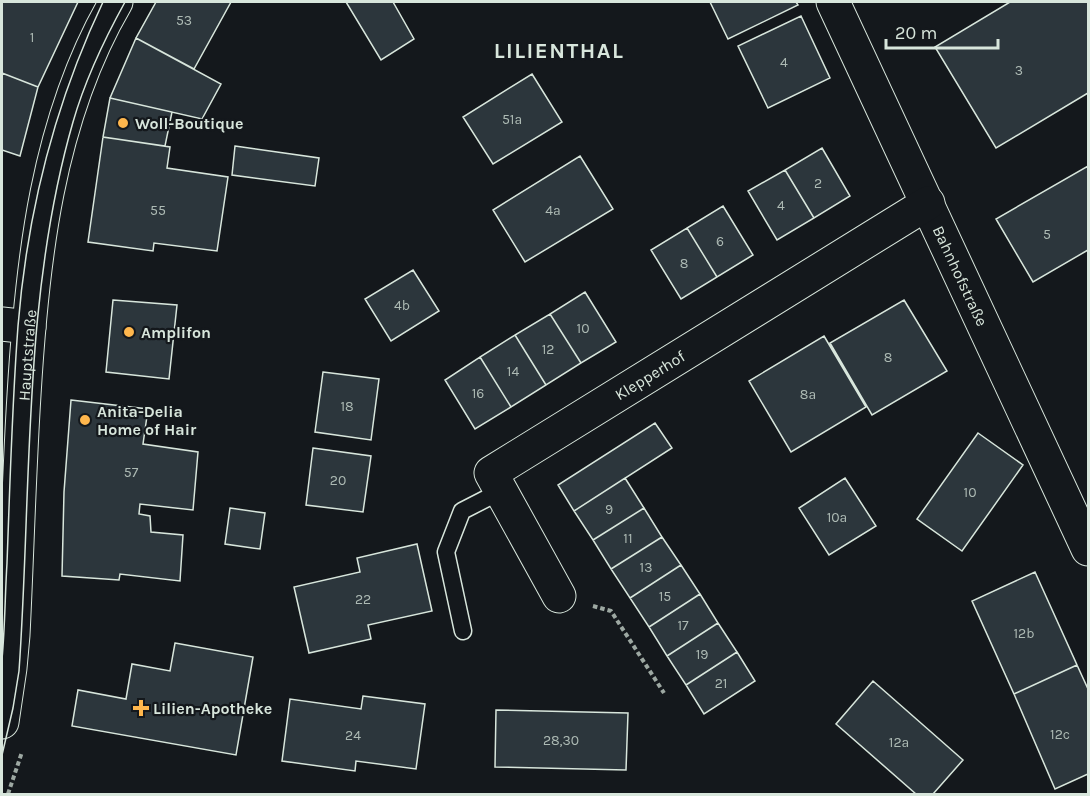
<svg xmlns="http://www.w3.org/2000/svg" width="1090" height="796" viewBox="0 0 1090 796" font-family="Karla,sans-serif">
	<rect width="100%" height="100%" fill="#14181c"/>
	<path fill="#2c363c" stroke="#d8e6dc" stroke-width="1.5" d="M 2,2 L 78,2 L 38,87 L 2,73 Z
		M 156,2 L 231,2 L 194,69 L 136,38 Z
		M 346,2 L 393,2 L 414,39 L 381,60 Z
		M 710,2 L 796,2 L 798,5 L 728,39 Z
		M 1010,2 L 1088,2 L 1088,93 L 996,148 L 935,47 Z
		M 801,16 L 830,78 L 768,108 L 738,46 Z
		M 136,38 L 221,84 L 202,119 L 110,98 Z
		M 2,73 L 38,87 L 20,156 L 2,150 Z
		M 532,74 L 562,122 L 493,164 L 463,117 Z
		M 110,98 L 172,112 L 165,146 L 103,137 Z
		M 103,137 L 170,147 L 167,168 L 228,177 L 217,251 L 154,243 L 153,251 L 88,242 Z
		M 235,146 L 319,158 L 315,186 L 232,175 Z
		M 822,148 L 850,196 L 814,218 L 785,170 Z
		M 580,156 L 613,209 L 525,262 L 493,210 Z
		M 1088,166 L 1088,250 L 1033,282 L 996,219 Z
		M 785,170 L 814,218 L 777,240 L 748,191 Z
		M 723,206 L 753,255 L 717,277 L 687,228 Z
		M 687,228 L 717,277 L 681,299 L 651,250 Z
		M 413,270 L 439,311 L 391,341 L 365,299 Z
		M 585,292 L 616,342 L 581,363 L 550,314 Z
		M 113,300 L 177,305 L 169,379 L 106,372 Z
		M 904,300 L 947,371 L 872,415 L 830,343 Z
		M 550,314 L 581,363 L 546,385 L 515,335 Z
		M 515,335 L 546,385 L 511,407 L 480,357 Z
		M 824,336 L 866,407 L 791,452 L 749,381 Z
		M 480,357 L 511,407 L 475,429 L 445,380 Z
		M 323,372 L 379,379 L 371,440 L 315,432 Z
		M 71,400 L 148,409 L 143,444 L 198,452 L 193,510 L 140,504 L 139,514 L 150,516 L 151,532 L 183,535 L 180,581 L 120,574 L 119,580 L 62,576 L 64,492 Z
		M 655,423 L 672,448 L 574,511 L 558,485 Z
		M 978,433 L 1023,465 L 962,551 L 917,519 Z
		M 313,448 L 371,456 L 363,512 L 306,505 Z
		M 625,478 L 644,508 L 593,540 L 574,511 Z
		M 845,478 L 876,526 L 829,555 L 799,508 Z
		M 230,508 L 265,513 L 260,549 L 225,544 Z
		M 644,508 L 662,537 L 611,569 L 593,540 Z
		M 662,537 L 681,565 L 630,598 L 611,569 Z
		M 417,544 L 432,611 L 368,625 L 371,639 L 309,653 L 294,587 L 360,572 L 357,558 Z
		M 681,565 L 700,594 L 649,627 L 630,598 Z
		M 1035,572 L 1077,665 L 1014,694 L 972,601 Z
		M 700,594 L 718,623 L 667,656 L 649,627 Z
		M 718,623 L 737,652 L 686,685 L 667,656 Z
		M 175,643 L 253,657 L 236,755 L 72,726 L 78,690 L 126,699 L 132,664 L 170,671 Z
		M 737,652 L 755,681 L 704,714 L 686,685 Z
		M 1077,665 L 1088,689 L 1088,774 L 1055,789 L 1014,694 Z
		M 873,681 L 963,760 L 933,794 L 916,794 L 836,724 Z
		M 363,696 L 425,704 L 416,769 L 356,761 L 355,771 L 282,761 L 290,699 L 361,709 Z
		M 496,710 L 628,713 L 626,770 L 495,767 Z"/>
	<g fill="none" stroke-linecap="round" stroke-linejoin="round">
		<defs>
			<path id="service" d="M 463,631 L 446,552 L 462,511 L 501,491"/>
			<g id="minor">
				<path id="s1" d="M 833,2 L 1088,549"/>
				<path d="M 2,324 L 29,327"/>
				<path id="s2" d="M 559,596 L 491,473 L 928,203"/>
			</g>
			<g id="tertiary">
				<path id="s3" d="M 2,722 L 10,668 L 13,635 C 17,555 19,475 24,395 C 32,261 47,120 116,2"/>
			</g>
		</defs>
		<use href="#service" stroke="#d8e6dc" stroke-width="19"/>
		<use href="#minor" stroke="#d8e6dc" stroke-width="35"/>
		<use href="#tertiary" stroke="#d8e6dc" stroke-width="35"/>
		<path stroke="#9da8a2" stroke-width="4" stroke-dasharray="4.5 3" stroke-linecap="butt" d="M 593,606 L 611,611 L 664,693
			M 8,794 L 22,752"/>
		<use href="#service" stroke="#14181c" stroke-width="16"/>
		<use href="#minor" stroke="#14181c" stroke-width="33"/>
		<use href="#tertiary" stroke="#14181c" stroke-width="33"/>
		<path stroke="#d8e6dc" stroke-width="1.5" d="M 2,659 C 5,627 5,595 7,563 C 10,484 12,405 18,326 C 27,214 55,103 103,2
			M 2,755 L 13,708 L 19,671 C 32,488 22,299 73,122 C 85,80 104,40 125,2"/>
	</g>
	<g fill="#ffb74d" stroke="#14181c" stroke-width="2">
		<circle cx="123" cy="123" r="6"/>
		<circle cx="129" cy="332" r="6"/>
		<circle cx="85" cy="420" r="6"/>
		<path d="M138 699h6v6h6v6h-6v6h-6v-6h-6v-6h6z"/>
	</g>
	<g text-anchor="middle" stroke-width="4.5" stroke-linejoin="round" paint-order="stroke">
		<g font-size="14" fill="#adbab4">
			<text x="184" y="25">53</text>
			<text x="32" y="42">1</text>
			<text x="784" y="67">4</text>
			<text x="1019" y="75">3</text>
			<text x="512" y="124">51a</text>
			<text x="818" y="188">2</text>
			<text x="781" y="210">4</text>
			<text x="158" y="215">55</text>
			<text x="553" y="215">4a</text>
			<text x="1047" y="239">5</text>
			<text x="720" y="246">6</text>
			<text x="684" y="268">8</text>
			<text x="402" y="310">4b</text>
			<text x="583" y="333">10</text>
			<text x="548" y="354">12</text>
			<text x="888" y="362">8</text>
			<text x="513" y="376">14</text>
			<text x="478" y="398">16</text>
			<text x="808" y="399">8a</text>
			<text x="347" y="411">18</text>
			<text x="131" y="477">57</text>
			<text x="338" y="485">20</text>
			<text x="970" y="497">10</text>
			<text x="609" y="514">9</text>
			<text x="837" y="522">10a</text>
			<text x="628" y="543">11</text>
			<text x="646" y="572">13</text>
			<text x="665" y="601">15</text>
			<text x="363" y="604">22</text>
			<text x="683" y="630">17</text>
			<text x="1024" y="638">12b</text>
			<text x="702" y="659">19</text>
			<text x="721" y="688">21</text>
			<text x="1060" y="739">12c</text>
			<text x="353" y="740">24</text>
			<text x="561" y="745">28,30</text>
			<text x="899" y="747">12a</text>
		</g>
		<g font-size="16" font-weight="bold" fill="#d8e6dc" stroke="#14181c" text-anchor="start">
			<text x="135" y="129">Woll-Boutique</text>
			<text x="141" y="338">Amplifon</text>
			<text x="97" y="417">Anita-Delia<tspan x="97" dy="18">Home of Hair</tspan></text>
			<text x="153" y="714">Lilien-Apotheke</text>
		</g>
		<g font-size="16" fill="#d8e6dc" stroke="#14181c">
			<text dy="6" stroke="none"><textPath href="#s1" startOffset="302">Bahnhofstraße</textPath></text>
			<text dy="6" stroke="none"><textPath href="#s3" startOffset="368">Hauptstraße</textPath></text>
			<text dy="6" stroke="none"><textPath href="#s2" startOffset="327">Klepperhof</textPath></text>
		</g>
		<g font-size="22" font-weight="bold" letter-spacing="1.5" fill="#d8e6dc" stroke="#14181c">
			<text x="559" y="58">LILIENTHAL</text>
		</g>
	</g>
	<rect width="1090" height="796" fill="none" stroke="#d8e6dc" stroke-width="6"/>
	<path d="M886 39v9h112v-9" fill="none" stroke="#d8e6dc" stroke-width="3"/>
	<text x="895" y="39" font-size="18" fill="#d8e6dc" stroke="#14181c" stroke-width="4.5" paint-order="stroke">20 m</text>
</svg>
